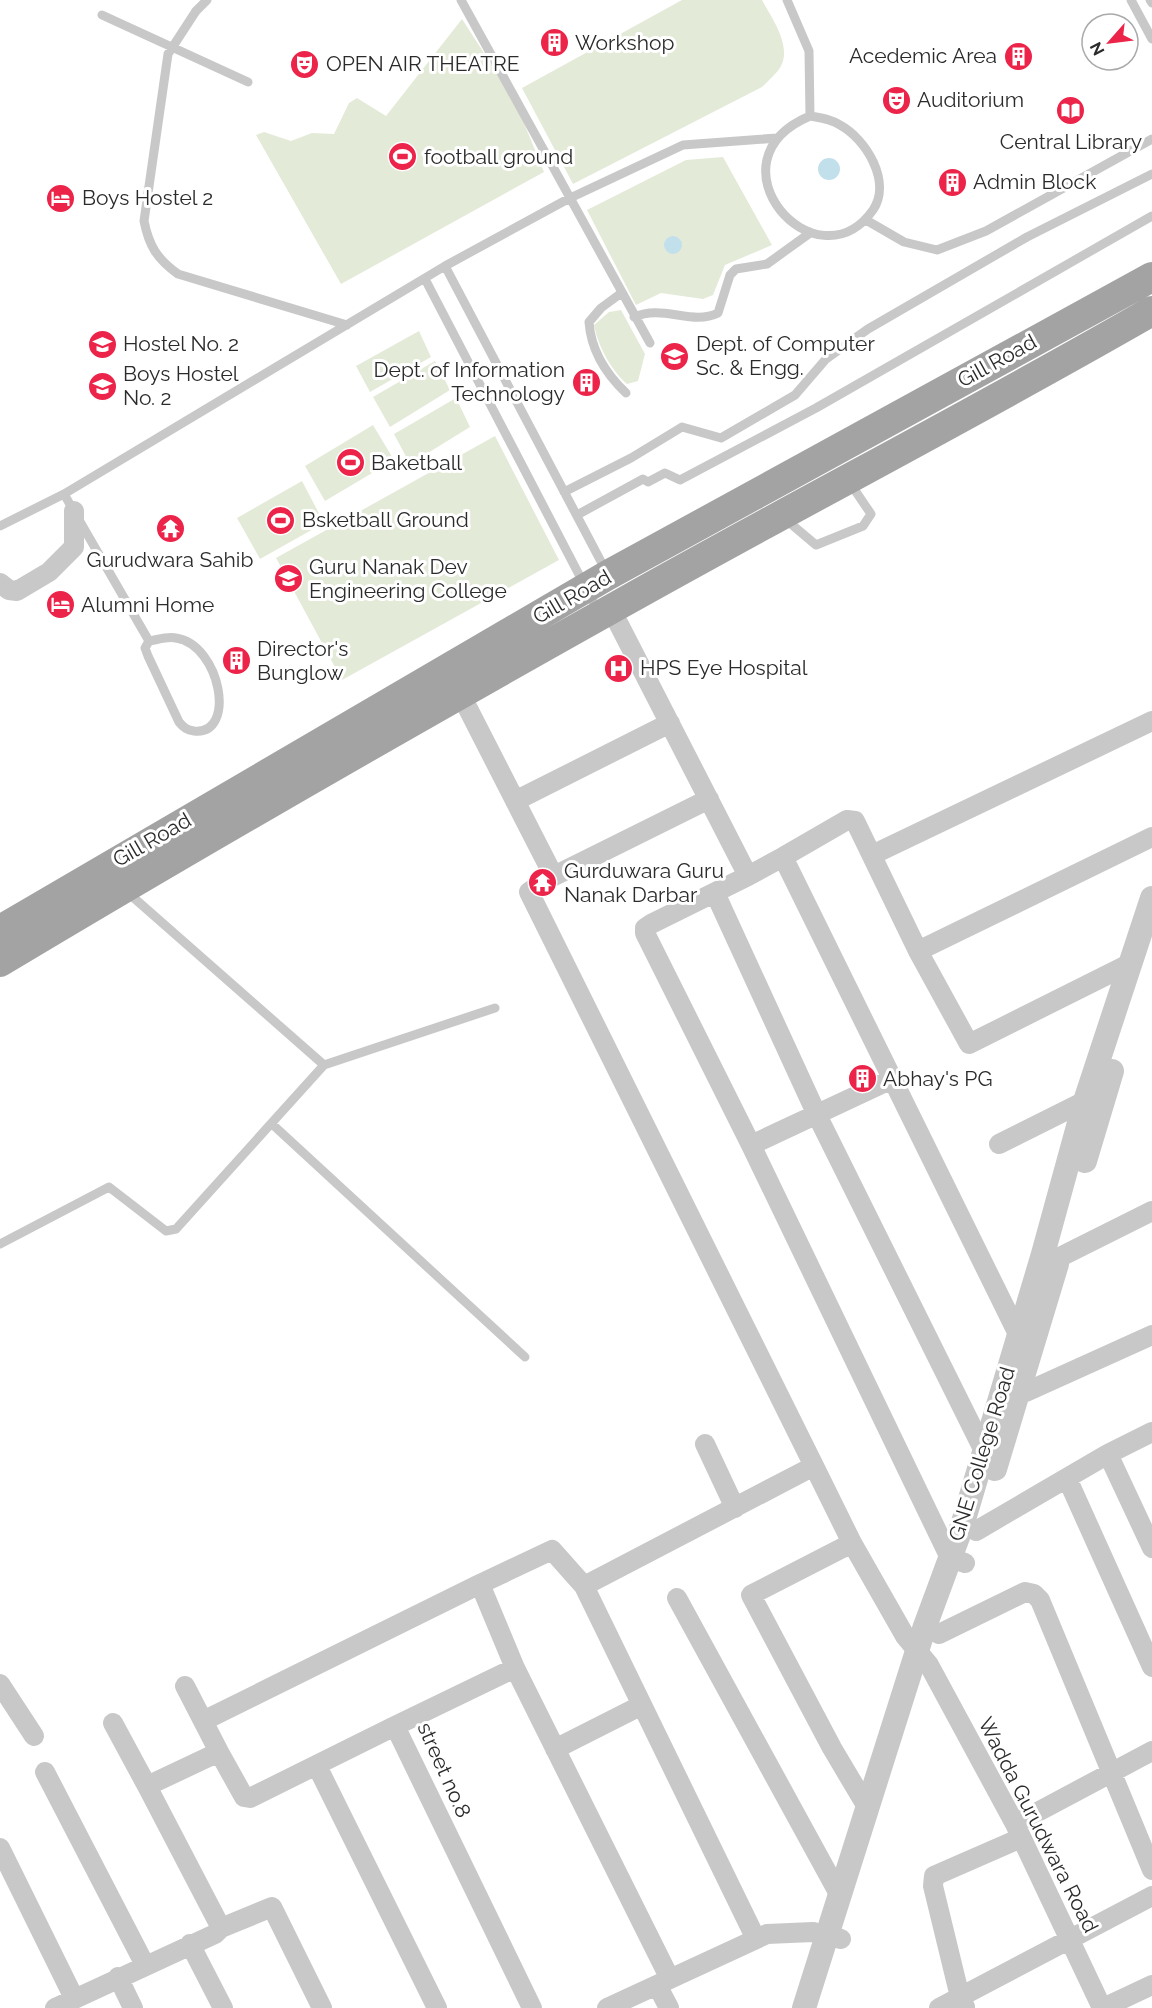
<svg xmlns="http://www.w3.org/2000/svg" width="1152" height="2008" viewBox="0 0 1152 2008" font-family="Raleway,sans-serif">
	<rect width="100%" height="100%" fill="#fff"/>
	<path fill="#e4ead8" d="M 682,0 L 762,0 C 771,17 792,45 781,66 C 777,73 768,81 762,87 L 573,184 L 522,88 Z
		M 462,19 L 515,101 L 544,172 L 341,284 L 256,135 L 264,132 L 291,141 L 312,133 L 334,134 L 349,103 L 357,98 L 386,116 Z
		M 723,157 L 772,245 L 725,265 L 713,295 L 703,299 L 661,293 L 636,305 L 587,210 L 686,160 Z
		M 621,310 L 645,354 L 638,381 L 627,384 C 611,370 598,346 594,325 L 609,312 Z
		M 419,331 L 431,357 L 370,392 L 356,366 Z
		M 435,361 L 450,390 L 390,427 L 373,397 Z
		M 456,398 L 470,427 L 410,464 L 394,434 Z
		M 373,425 L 394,460 L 325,501 L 305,466 Z
		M 495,436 L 559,560 L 342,680 L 276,558 Z
		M 302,481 L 324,523 L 260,559 L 237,518 Z"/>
	<path fill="#c2e0ec" d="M818 169a11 11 0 1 1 22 0a11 11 0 1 1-22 0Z
		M664 245a9 9 0 1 1 18 0a9 9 0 1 1-18 0Z"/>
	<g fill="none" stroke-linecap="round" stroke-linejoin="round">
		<path stroke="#c8c8c8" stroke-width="9" d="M 207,0 L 196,11 L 168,54 L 144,221 C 149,246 157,259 178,274 L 347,325
			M 461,0 L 650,343
			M 787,0 L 809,51 L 810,116
			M 1131,0 L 1152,39
			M 1150,0 L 1152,3
			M 102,15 L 248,82
			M 810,116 C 821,118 831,119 840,125 C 866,139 892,182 873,210 C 816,290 703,161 810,116 Z
			M 866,220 L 904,242 L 937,250 L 986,231 L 1152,139
			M 445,266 L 606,571
			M 425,279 L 599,613
			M 620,294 L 601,308 L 589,322 C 591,351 605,373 626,393
			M 634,317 C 663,304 692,326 718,313 L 730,275 L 736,269 L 767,264 L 810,233
			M 564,492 L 631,458 L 682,427 L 721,438 L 795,395 L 826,359 L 868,329 L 1027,237 L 1152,174
			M 64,494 L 149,641 L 145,648 L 148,656 L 179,722 C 184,728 187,730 194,731 C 237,736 221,645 176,638 C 167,636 157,640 149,641
			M 577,515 L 643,479 L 648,482 L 665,473 L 680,480 L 816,408 L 1152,216
			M 784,518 L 816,545 L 863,526 L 871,514 L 850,483
			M 0,526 L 64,494 L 445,266 L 568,199 L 683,145 L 777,138
			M 324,1065 L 495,1008
			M 272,1124 L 525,1357
			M 0,1244 L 109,1187 L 166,1231 L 176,1229 L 324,1065 L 126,891"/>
		<path stroke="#c8c8c8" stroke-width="20" d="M 0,583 L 9,590 L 17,591 L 49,572 L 74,547 L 74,511
			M 611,609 L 748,876 L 651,924 L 645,928 L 645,933 L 751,1145 L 950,1558 L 965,1563
			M 461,695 L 551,871 L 552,877 L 529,892 L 814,1466 L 584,1586 L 552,1550 L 480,1584 L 515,1668 L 395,1726 L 532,2008
			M 515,801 L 670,723
			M 872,855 L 1152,721
			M 783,857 L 847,820 L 855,821 L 918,951 L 969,1044 L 1131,963
			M 748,876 L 783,857 L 1018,1334
			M 552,877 L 709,799
			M 715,893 L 817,1115 L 984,1451
			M 918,951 L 1152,837
			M 999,1144 L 1085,1101
			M 751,1145 L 890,1080
			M 1058,1258 L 1152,1211
			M 1005,1394 L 1026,1392 L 1152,1335
			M 705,1444 L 735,1508
			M 1108,1454 L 1152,1548
			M 814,1466 L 852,1543 L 905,1636 L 929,1665 L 1015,1824 L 1102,2008
			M 1067,1478 L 1152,1667
			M 976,1531 L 1108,1454 L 1152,1432
			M 852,1543 L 751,1595 L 832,1748 L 867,1807
			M 584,1586 L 756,1939
			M 677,1598 L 839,1894
			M 939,1634 L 1025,1592 L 1034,1594 L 1040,1600 L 1152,1870
			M 515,1668 L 670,1979
			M 0,1684 L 34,1736
			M 185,1686 L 219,1752
			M 203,1721 L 480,1584
			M 113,1723 L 147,1786 L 219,1752 L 244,1797 L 250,1798 L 395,1726
			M 555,1749 L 642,1705
			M 317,1766 L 437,2008
			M 45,1772 L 145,1965
			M 147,1786 L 221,1928
			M 1015,1824 L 1152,1751
			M 0,1848 L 74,1998
			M 190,1944 L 223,2008
			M 118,1977 L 133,2008
			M 657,1985 L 669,2008
			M 965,2007 L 960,1997 L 933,1886 L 934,1876 L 1021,1838
			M 55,2008 L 215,1934 L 221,1928 L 272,1907 L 322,2008
			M 607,2008 L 767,1934 L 813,1932 L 841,1939
			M 939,2008 L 1152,1896
			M 1103,2008 L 1152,1985"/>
		<path stroke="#c8c8c8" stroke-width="24" d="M 1085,1161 L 1112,1071
			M 995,1469 L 1057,1264
			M 804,2008 L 924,1629 L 962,1526 L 1043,1254 L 1085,1101 L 1152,898"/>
		<path stroke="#a3a3a3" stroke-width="30" d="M 0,930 L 608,575 L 1152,277
			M 0,962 C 205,839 413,720 622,603 C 798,504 977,412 1152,311"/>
	</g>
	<defs>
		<symbol id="building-disc" viewBox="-11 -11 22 22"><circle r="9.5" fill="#ec2449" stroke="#fff"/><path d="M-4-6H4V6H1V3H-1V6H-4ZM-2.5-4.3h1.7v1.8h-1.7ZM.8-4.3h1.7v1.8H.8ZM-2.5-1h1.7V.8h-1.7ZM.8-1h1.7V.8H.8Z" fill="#fff"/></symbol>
		<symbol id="theatre-disc" viewBox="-11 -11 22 22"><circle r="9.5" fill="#ec2449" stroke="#fff"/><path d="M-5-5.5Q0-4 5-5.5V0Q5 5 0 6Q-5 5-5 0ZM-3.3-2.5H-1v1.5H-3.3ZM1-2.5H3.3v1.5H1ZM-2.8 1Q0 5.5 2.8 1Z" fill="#fff"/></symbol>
		<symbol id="library-disc" viewBox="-11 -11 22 22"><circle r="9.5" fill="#ec2449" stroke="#fff"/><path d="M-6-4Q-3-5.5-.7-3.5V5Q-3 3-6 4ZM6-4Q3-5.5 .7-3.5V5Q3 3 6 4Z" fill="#fff"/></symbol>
		<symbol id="stadium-disc" viewBox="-11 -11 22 22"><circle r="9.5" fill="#ec2449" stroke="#fff"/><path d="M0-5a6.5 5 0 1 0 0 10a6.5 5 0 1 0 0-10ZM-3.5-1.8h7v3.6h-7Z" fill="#fff"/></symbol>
		<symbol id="hotel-disc" viewBox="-11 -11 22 22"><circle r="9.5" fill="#ec2449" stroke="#fff"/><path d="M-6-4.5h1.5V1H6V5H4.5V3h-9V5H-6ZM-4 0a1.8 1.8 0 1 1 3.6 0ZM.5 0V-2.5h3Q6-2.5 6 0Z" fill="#fff"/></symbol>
		<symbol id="university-disc" viewBox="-11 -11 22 22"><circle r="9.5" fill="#ec2449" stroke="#fff"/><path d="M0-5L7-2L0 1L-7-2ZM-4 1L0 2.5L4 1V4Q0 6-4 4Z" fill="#fff"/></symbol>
		<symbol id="temple-disc" viewBox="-11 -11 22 22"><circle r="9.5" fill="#ec2449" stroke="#fff"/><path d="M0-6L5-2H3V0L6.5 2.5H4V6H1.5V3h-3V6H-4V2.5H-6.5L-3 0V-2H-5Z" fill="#fff"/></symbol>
		<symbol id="hospital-disc" viewBox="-11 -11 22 22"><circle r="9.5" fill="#ec2449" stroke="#fff"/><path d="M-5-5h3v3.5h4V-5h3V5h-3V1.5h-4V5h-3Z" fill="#fff"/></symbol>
	</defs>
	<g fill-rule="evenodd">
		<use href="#building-disc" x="538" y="26" width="33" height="33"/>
		<use href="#building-disc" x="1002" y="40" width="33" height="33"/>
		<use href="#theatre-disc" x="288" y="48" width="33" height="33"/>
		<use href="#theatre-disc" x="880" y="84" width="33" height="33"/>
		<use href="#library-disc" x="1054" y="94" width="33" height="33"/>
		<use href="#stadium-disc" x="386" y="140" width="33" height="33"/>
		<use href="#building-disc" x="936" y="166" width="33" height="33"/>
		<use href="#hotel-disc" x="44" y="182" width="33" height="33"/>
		<use href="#university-disc" x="86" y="328" width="33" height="33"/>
		<use href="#university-disc" x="658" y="340" width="33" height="33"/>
		<use href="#building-disc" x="570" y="366" width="33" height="33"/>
		<use href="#university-disc" x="86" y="370" width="33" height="33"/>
		<use href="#stadium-disc" x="334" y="446" width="33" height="33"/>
		<use href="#stadium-disc" x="264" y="504" width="33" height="33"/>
		<use href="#temple-disc" x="154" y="512" width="33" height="33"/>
		<use href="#university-disc" x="272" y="562" width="33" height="33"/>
		<use href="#hotel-disc" x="44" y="588" width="33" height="33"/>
		<use href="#building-disc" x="220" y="644" width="33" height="33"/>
		<use href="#hospital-disc" x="602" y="652" width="33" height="33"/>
		<use href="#temple-disc" x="526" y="866" width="33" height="33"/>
		<use href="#building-disc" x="846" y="1062" width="33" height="33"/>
	</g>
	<g text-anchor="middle" stroke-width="6" stroke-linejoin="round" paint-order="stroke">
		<g font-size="21" fill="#2b2b2b" stroke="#fff" text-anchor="start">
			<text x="575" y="50">Workshop</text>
			<text x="997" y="63" text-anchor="end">Acedemic Area</text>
			<text x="326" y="71">OPEN AIR THEATRE</text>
			<text x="917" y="107">Auditorium</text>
			<text x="1071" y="149" text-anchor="middle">Central Library</text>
			<text x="424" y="164">football ground</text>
			<text x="973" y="189">Admin Block</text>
			<text x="82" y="205">Boys Hostel 2</text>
			<text x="123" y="351">Hostel No. 2</text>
			<text x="696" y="351">Dept. of Computer<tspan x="696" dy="24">Sc. &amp; Engg.</tspan></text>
			<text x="565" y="377" text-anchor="end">Dept. of Information<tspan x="565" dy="24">Technology</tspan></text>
			<text x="123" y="381">Boys Hostel<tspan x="123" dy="24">No. 2</tspan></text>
			<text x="371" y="470">Baketball</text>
			<text x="302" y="527">Bsketball Ground</text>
			<text x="170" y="567" text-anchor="middle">Gurudwara Sahib</text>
			<text x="309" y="574">Guru Nanak Dev<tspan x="309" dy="24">Engineering College</tspan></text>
			<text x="81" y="612">Alumni Home</text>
			<text x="257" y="656">Director's<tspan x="257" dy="24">Bunglow</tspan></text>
			<text x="640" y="675">HPS Eye Hospital</text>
			<text x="564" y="878">Gurduwara Guru<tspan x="564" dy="24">Nanak Darbar</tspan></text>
			<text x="883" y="1086">Abhay's PG</text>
		</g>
		<g font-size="21" fill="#2b2b2b" stroke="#fff">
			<text transform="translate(997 361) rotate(-29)" y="7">Gill Road</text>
			<text transform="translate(572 597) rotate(-30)" y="7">Gill Road</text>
			<text transform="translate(152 840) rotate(-30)" y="7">Gill Road</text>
			<text transform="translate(982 1454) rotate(-73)" y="7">GNE College Road</text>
			<text transform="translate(444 1770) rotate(66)" y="7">street no.8</text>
			<text transform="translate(1038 1825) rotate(63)" y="7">Wadda Gurudwara Road</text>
		</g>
	</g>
	<g transform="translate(1110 42) rotate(242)"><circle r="28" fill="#ffffff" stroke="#aaaaaa" stroke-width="1.5"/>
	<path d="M0-4.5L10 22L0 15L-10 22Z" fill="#ec2449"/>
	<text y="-9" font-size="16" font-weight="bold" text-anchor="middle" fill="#2b2b2b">N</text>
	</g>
</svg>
